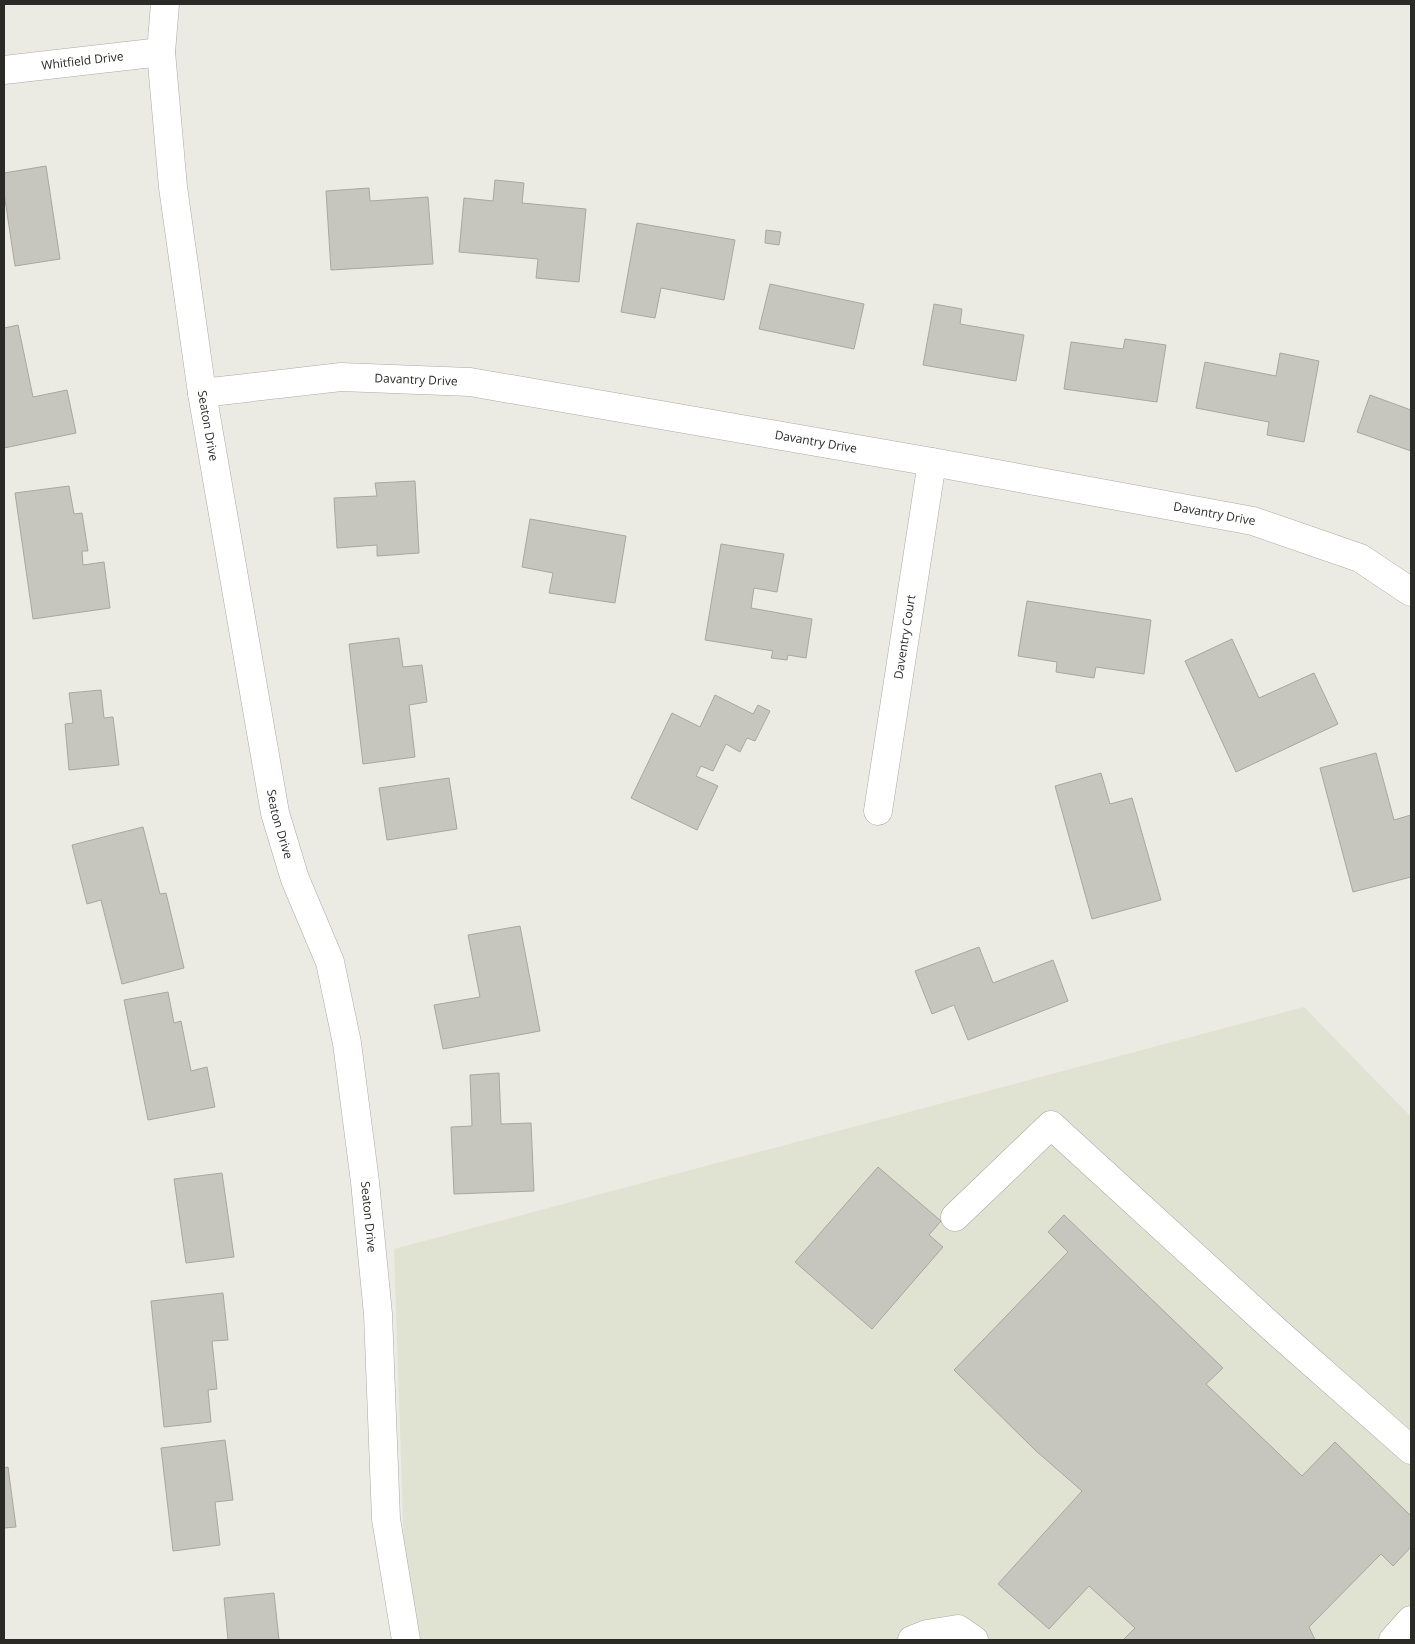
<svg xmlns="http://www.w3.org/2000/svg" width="1415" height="1644" viewBox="0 0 1415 1644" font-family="'Open Sans',sans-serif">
	<rect width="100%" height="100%" fill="#ebebe4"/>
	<path fill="#e0e2d2" d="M 1304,1007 L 1411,1117 L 1411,1640 L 407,1640 L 394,1249 Z"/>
	<path fill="#c6c6bf" stroke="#a8a8a1" d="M 46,166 L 60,259 L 15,266 L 4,193 L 4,173 Z
		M 495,180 L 524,183 L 522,203 L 586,209 L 579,282 L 536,278 L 538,259 L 459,252 L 464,198 L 493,201 Z
		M 369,188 L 370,201 L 428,197 L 433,264 L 331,270 L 326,191 Z
		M 637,223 L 735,240 L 724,300 L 661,288 L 655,318 L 621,312 Z
		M 766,230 L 781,232 L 779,245 L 765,243 Z
		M 770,284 L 864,304 L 854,349 L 759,329 Z
		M 934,304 L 962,309 L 960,324 L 1024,335 L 1016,381 L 923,365 Z
		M 18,325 L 33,397 L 67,390 L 76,433 L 4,448 L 4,328 Z
		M 1125,339 L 1166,345 L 1157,402 L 1064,389 L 1071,342 L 1123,349 Z
		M 1280,353 L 1319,361 L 1304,442 L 1267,435 L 1269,422 L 1196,408 L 1205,362 L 1276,376 Z
		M 1370,395 L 1411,410 L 1411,451 L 1357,432 Z
		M 415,481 L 419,553 L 377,556 L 377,545 L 337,548 L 334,498 L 377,496 L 375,483 Z
		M 69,486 L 74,514 L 82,513 L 88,551 L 82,551 L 83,565 L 104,562 L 110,608 L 33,619 L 15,493 Z
		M 530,519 L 626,536 L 615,603 L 549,593 L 553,573 L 522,567 Z
		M 721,544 L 784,554 L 777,592 L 754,588 L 751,608 L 812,619 L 806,658 L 788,655 L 787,660 L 771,658 L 773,651 L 705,640 Z
		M 1027,601 L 1151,620 L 1144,674 L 1096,667 L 1094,678 L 1056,672 L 1057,662 L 1018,656 Z
		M 399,638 L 403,667 L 422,665 L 427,702 L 409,705 L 415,757 L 363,764 L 349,644 Z
		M 1232,639 L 1259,698 L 1314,673 L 1338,724 L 1236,772 L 1185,661 Z
		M 101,690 L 104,718 L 113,717 L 119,765 L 69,770 L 65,724 L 73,723 L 69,693 Z
		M 715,695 L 753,714 L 758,705 L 770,711 L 755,741 L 747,738 L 740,752 L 726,744 L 713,771 L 701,766 L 696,776 L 718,786 L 697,830 L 631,798 L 672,713 L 700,727 Z
		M 1376,753 L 1394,820 L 1411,815 L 1411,877 L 1353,892 L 1320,768 Z
		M 1101,773 L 1110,804 L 1132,798 L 1161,900 L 1092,919 L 1055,786 Z
		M 449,778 L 457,829 L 387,840 L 379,788 Z
		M 143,827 L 160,894 L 166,893 L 184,968 L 122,984 L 101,900 L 87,904 L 72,845 Z
		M 520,926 L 540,1031 L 443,1049 L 434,1005 L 480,997 L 468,935 Z
		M 979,947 L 993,983 L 1053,960 L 1068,1001 L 968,1040 L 954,1005 L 932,1014 L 915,971 Z
		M 168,992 L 174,1023 L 181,1021 L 191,1071 L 207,1067 L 215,1107 L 148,1120 L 124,1000 Z
		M 499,1073 L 501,1124 L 531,1123 L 534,1191 L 454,1194 L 451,1127 L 472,1126 L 470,1075 Z
		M 878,1167 L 941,1221 L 929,1235 L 943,1247 L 872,1329 L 795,1262 Z
		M 222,1173 L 234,1257 L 186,1263 L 174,1179 Z
		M 1064,1215 L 1223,1368 L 1206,1384 L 1302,1476 L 1335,1442 L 1411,1516 L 1411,1547 L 1393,1566 L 1381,1554 L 1309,1627 L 1315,1640 L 1123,1640 L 1135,1628 L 1089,1586 L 1049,1629 L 998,1584 L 1082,1491 L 1035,1450 L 954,1370 L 1068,1252 L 1048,1232 Z
		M 223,1293 L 228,1340 L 212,1341 L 217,1389 L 208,1390 L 211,1422 L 164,1427 L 151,1301 Z
		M 225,1440 L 233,1500 L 215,1502 L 220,1545 L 173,1551 L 161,1448 Z
		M 8,1467 L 16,1527 L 4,1528 L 4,1468 Z
		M 274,1593 L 279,1640 L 228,1640 L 224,1598 Z"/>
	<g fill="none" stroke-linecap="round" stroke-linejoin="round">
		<defs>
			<g id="minor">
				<path id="s1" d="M 165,4 L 161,52 L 173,187 L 202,393 L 275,813 L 295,879 L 330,962 L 347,1043 L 365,1182 L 378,1314 L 386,1519 L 406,1640"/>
				<path id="s2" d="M 4,70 L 161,52"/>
				<path id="s3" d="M 202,393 L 341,377 L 470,382 L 932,462 L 1253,521 L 1360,558 L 1411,592"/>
				<path id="s4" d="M 878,811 L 932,462"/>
				<path d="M 955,1217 L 1051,1125 L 1275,1330 L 1411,1450"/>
				<path d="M 912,1640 L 927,1634 L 958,1629 L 974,1640"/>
				<path d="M 1393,1640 L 1411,1620"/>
			</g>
		</defs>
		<use href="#minor" stroke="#aaaba4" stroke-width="29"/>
		<use href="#minor" stroke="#fff" stroke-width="28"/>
	</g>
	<g text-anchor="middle" stroke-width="4" stroke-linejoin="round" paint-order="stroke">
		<g font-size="12" fill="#2a2a27" stroke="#ebebe4">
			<text dy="4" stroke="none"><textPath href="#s2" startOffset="79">Whitfield Drive</textPath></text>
			<text dy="4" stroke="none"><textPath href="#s3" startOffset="215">Davantry Drive</textPath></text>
			<text dy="4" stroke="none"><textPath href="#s1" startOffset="425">Seaton Drive</textPath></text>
			<text dy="4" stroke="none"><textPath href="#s3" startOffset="620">Davantry Drive</textPath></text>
			<text dy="4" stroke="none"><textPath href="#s3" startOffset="1025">Davantry Drive</textPath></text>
			<text dy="4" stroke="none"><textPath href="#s4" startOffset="176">Daventry Court</textPath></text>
			<text dy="4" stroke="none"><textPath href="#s1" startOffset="830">Seaton Drive</textPath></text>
			<text dy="4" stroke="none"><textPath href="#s1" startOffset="1235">Seaton Drive</textPath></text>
		</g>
	</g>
	<rect width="1415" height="1644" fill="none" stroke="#2a2a27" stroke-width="10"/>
</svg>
